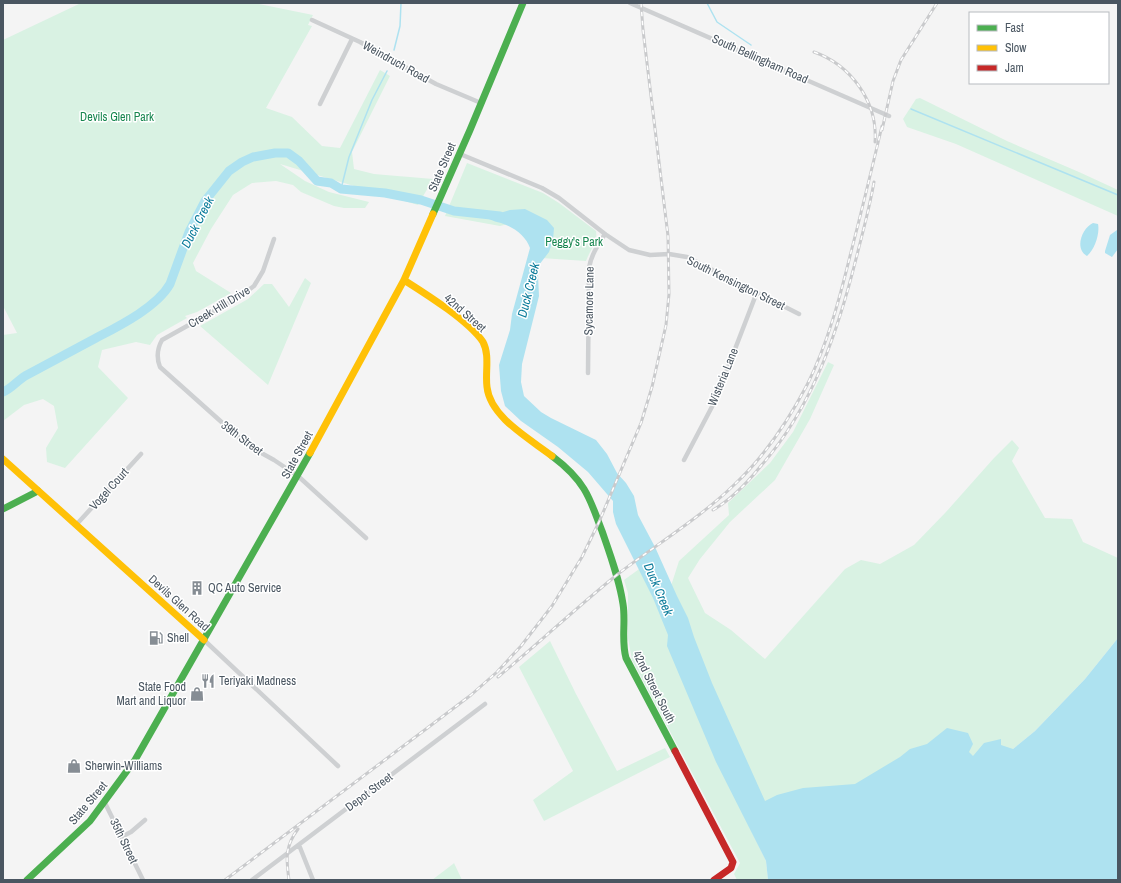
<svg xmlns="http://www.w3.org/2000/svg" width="1121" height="883" viewBox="0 0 1121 883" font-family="'Archivo Narrow',sans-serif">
	<rect width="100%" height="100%" fill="#f4f4f4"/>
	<path fill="#d9f2e3" d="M 81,3 L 254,3 L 313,15 L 308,25 L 312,26 L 266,108 L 292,117 L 322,146 L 340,148 L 380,70 L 390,76 L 352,152 L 354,169 L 374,174 L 433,179 L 418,205 L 280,164 L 305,181 L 329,192 L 369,202 L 365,208 L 344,208 L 334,206 L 301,192 L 293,185 L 276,181 L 252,183 L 233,195 L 211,229 L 193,263 L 196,271 L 231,293 L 197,312 L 185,316 L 187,318 L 157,335 L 150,345 L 136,342 L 102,350 L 98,367 L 128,398 L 65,468 L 47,462 L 46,448 L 58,428 L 54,406 L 43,399 L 24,405 L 3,421 L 3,335 L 17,333 L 3,306 L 3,40 Z
		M 920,98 L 1007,141 L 1079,172 L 1118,190 L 1118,216 L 956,144 L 907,127 L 903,119 L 916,99 Z
		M 467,163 L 543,193 L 559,203 L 596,231 C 598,242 590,250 586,261 L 541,258 L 523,220 L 500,226 L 445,216 Z
		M 305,278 L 311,283 L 268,385 L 200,326 L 248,299 L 264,284 L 272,284 L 289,307 Z
		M 828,362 L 834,365 L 810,419 L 775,480 L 730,522 L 700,559 L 688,578 L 705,613 L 731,630 L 765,659 L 845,569 L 861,560 L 880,564 L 914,545 L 946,512 L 994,458 L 1012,440 L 1019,448 L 1012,461 L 1045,518 L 1072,519 L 1083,542 L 1118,558 L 1118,638 L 1085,679 L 1035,731 L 1013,749 L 741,810 L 766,861 L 768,880 L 737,880 L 734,874 L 740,863 L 632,660 L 628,638 L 628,593 L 624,580 L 653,559 L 714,689 L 670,589 L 679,561 L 729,515 L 728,503 L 770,463 L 793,432 Z
		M 550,641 L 576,694 L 617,771 L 665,748 L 670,757 L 544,821 L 533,800 L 573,771 L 519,667 Z
		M 454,863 L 462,880 L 432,880 L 453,864 Z"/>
	<path fill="#aee2f0" d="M 525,209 L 547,220 L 554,228 L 553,240 L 549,252 L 539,265 L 538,275 L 539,296 L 522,364 L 521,382 L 524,396 L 541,412 L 551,418 L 596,440 L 607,454 L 617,473 L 626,483 L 634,496 L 638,515 L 655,547 L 677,596 L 688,618 L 694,637 L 712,683 L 765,801 L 777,795 L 803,788 L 855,784 L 900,757 L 910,749 L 927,744 L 947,728 L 968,733 L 973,744 L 969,752 L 973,756 L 984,743 L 1001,739 L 1001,745 L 1013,749 L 1035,731 L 1085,679 L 1118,638 L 1118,880 L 768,880 L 766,861 L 716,762 L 667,646 L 668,635 L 653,598 L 616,524 L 613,512 L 613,501 L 588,472 L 558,447 L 521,421 L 505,406 L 501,391 L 499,365 L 510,330 L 512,314 L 530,248 C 526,236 514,227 501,223 C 497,222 493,221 489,219 L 490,216 L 510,210 Z
		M 1093,223 L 1098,224 C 1100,233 1095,249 1087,256 C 1074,249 1082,228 1093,223 Z
		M 1117,230 L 1118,249 L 1112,257 L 1105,253 L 1105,251 L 1110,235 Z"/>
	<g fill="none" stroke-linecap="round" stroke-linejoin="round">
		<path stroke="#aee2f0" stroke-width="1.5" d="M 707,3 L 717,22 L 751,45
			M 394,50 L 400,26 L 401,3
			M 911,109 L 1118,195
			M 341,189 L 349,157 L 372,100 L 387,71"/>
		<path stroke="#aee2f0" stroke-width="9" d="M 3,392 C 11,389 17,381 25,376 C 49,363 72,351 96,338 C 119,326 157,307 170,284 L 189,232 L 205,201 L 229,171 L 242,162 L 253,157 L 275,153 L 288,153 L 299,161 L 317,181 L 331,183 L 341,189 L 385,193 L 421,200 L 454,211 L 500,216"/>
		<path stroke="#ced0d2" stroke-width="4.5" d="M 630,3 L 889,116
			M 312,20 L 360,42 L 436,84 L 481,103
			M 320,104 L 352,39
			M 460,154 L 542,188 L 559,198 L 605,234 L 629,250 L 650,255 L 669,254 L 687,257 L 799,314
			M 274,239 L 263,271 L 254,286 L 239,297 L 162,340 C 157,349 156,357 160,367 L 236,435 L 254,449 L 274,460 L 298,476 L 366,538
			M 588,373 L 589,268 C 591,255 598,245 605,234
			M 684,460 L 715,401 L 757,292
			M 76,525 L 141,454
			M 204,640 L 338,766
			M 105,803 L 143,880
			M 121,837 L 131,832 L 145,820
			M 299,845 L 313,880
			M 252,880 L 485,704"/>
		<path stroke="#4caf50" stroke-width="7" d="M 433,214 L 470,130 L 523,3
			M 552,456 C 564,465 576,476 584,489 C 592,502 596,516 602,531 C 610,554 619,578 623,604 C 626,622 621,640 626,658 L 675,751
			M 3,509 L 38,491
			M 27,880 L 90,821 L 135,760 L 310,453"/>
		<path stroke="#ffc107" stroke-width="7" d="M 404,280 C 426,294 469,321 483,342 C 490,355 485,373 487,387 C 490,417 530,439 552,456
			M 310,453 L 404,280 L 433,214
			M 3,459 L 204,640"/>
		<path stroke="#c62828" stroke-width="7" d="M 675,751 L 733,862 L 731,868 L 714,880"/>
		<defs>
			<path id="rail" d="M 814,52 C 851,65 878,102 875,142
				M 882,130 L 893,81 L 901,60 L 937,3
				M 713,510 C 732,499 747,483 760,467 C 814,406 839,328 858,251 C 864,228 870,205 874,182
				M 498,677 C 539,643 577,607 618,574 C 657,544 700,518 735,484 C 765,456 788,421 807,385 C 828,343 840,297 851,252 C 862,210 872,168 882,126
				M 225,880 L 434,723 L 471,695 L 497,672 L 521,646 L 552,606 L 582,557 L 599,522 L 641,423 L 652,387 L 666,325 L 669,294 L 668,236 L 643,30 L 641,3
				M 289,880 C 286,859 285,846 298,829"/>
		</defs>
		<use href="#rail" stroke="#c9cacc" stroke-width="3"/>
		<use href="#rail" stroke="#fff" stroke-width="1.5" stroke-dasharray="4.5" stroke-linecap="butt"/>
	</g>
	<defs>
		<symbol id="building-bare" viewBox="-9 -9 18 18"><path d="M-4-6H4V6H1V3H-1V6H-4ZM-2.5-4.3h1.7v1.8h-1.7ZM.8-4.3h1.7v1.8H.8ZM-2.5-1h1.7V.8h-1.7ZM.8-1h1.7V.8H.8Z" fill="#868d94" stroke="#fff" stroke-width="2.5" paint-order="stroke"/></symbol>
		<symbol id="fuel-bare" viewBox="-9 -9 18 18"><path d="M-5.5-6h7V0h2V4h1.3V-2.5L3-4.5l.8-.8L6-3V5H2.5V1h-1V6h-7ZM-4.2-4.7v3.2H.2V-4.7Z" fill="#868d94" stroke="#fff" stroke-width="2.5" paint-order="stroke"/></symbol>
		<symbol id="restaurant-bare" viewBox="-9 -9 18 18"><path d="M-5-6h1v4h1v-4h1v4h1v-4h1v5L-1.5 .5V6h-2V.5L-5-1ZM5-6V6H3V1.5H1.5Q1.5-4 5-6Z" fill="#868d94" stroke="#fff" stroke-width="2.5" paint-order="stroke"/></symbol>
		<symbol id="shop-bare" viewBox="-9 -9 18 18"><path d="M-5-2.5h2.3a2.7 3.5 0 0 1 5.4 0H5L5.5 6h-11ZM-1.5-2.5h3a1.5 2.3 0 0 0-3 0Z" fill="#868d94" stroke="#fff" stroke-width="2.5" paint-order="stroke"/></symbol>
	</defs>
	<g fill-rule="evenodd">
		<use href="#building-bare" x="187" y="578" width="20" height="20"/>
		<use href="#fuel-bare" x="146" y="628" width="20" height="20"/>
		<use href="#restaurant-bare" x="198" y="671" width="20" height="20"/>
		<use href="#shop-bare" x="187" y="684" width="20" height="20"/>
		<use href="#shop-bare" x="64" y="756" width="20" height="20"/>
	</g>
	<g text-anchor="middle" stroke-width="3" stroke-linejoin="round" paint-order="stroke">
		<g font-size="12" fill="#4a5661" stroke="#fff">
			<text transform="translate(760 59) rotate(24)" y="4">South Bellingham Road</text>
			<text transform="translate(396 62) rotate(29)" y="4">Weindruch Road</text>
			<text transform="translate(442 167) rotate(-67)" y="4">State Street</text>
			<text transform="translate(736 283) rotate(26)" y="4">South Kensington Street</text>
			<text transform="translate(589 301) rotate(-89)" y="4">Sycamore Lane</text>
			<text transform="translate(219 307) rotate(-31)" y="4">Creek Hill Drive</text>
			<text transform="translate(465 313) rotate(41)" y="4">42nd Street</text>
			<text transform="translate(723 377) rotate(-68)" y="4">Wisteria Lane</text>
			<text transform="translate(242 438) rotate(37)" y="4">39th Street</text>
			<text transform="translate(297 455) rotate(-61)" y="4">State Street</text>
			<text transform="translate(109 489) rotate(-48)" y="4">Vogel Court</text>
			<text transform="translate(179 603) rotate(42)" y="4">Devils Glen Road</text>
			<text transform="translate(654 687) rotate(63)" y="4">42nd Street South</text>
			<text transform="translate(369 792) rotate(-37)" y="4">Depot Street</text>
			<text transform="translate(88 803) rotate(-50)" y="4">State Street</text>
			<text transform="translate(124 841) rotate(64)" y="4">35th Street</text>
		</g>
		<g font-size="12" fill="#17864f" stroke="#fff">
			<text x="117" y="121">Devils Glen Park</text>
			<text x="574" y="246">Peggy's Park</text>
		</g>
		<g font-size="12" fill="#4a5661" stroke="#fff" text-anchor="start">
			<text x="208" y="592">QC Auto Service</text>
			<text x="167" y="642">Shell</text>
			<text x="219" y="685">Teriyaki Madness</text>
			<text x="186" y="691" text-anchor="end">State Food<tspan x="186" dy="14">Mart and Liquor</tspan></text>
			<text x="85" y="770">Sherwin-Williams</text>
		</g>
		<g font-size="13" font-style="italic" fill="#0c7c9b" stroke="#fff">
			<text transform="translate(197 222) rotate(-63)" y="5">Duck Creek</text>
			<text transform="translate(528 290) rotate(-76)" y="5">Duck Creek</text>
			<text transform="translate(659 589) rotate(67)" y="5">Duck Creek</text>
		</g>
	</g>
	<rect width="1121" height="883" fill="none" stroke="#4a5661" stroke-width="8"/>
	<rect x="969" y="12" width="140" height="72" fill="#ffffff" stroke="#b7bbc0"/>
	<rect x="977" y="25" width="20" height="6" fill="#4caf50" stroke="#b7bbc0"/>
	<text x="1005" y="32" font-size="12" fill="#4a5661">Fast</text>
	<rect x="977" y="45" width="20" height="6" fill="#ffc107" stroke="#b7bbc0"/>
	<text x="1005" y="52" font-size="12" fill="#4a5661">Slow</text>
	<rect x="977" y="65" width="20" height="6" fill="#c62828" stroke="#b7bbc0"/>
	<text x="1005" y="72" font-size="12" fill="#4a5661">Jam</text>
</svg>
